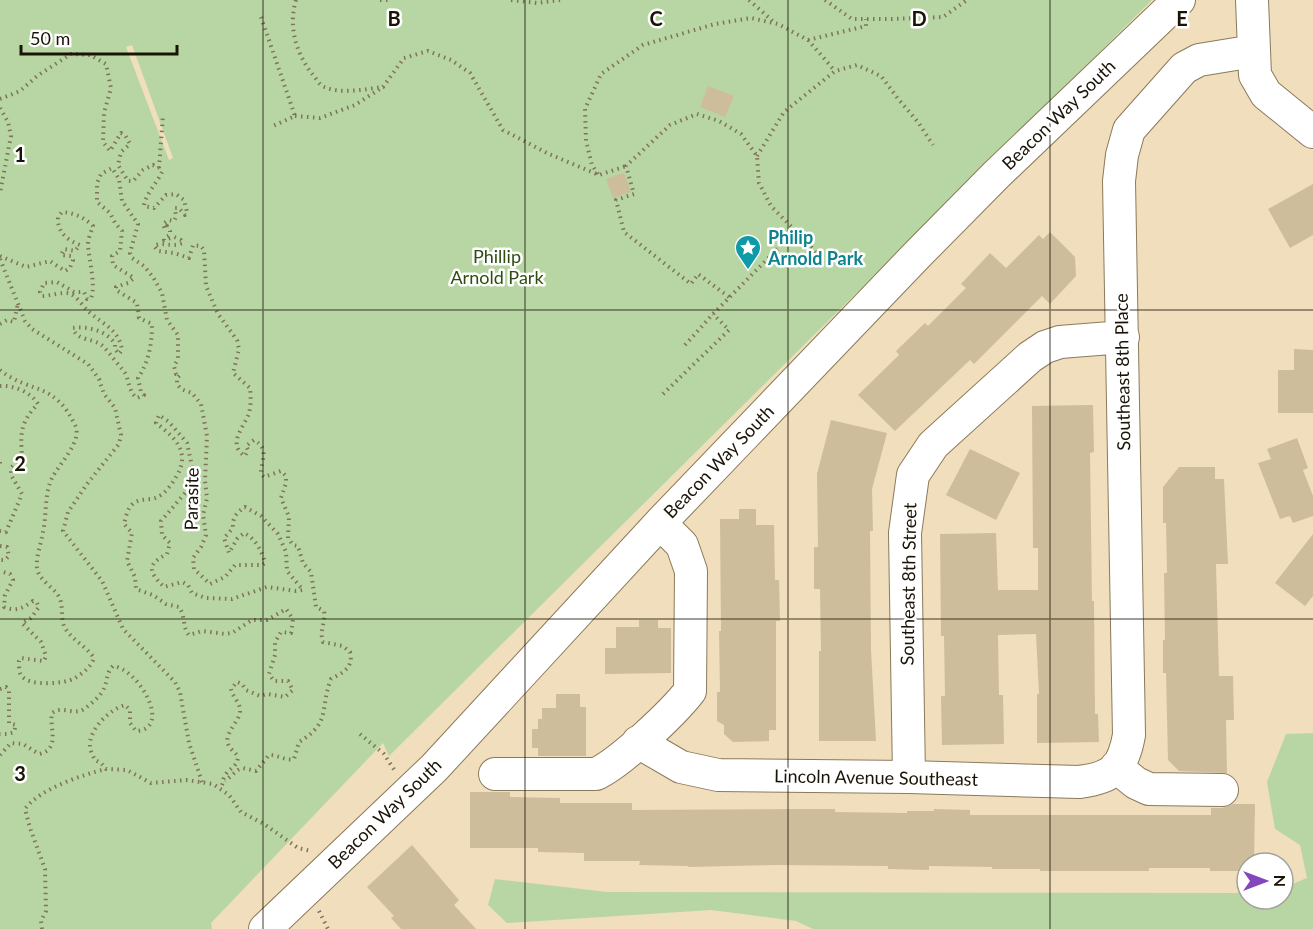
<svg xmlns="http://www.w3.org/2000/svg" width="1313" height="929" viewBox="0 0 1313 929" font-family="Lato,sans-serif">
	<rect width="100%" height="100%" fill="#f0debc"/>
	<path fill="#b8d6a4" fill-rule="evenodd" d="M 0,0 L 1152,0 L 389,756 L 383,743 L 211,923 L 212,929 L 0,929 ZM 132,45 L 173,158 L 169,160 L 126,47 Z
		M 1313,733 L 1313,929 L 813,929 L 796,921 L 711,910 L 507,923 L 488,905 L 495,879 L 607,892 L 1247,893 L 1247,899 L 1283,899 L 1283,888 L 1307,878 L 1300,845 L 1275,829 L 1267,782 L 1286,734 Z"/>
	<path fill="#cebd9b" d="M 708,86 L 734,96 L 725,117 L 700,107 Z
		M 624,173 L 631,192 L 613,198 L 606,179 Z
		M 1313,184 L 1313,235 L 1290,248 L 1268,209 Z
		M 1050,232 L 1075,257 L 1076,276 L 1050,304 L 1042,296 L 974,364 L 970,360 L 895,431 L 858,395 L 899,355 L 896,351 L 925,323 L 928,326 L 966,288 L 961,284 L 990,253 L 1006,268 L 1039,235 L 1043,239 Z
		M 1294,349 L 1313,350 L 1313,413 L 1278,413 L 1278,370 L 1294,370 Z
		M 1093,405 L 1094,452 L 1090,453 L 1092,601 L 1094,601 L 1095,714 L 1098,714 L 1099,742 L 1037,743 L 1037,694 L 1039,694 L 1036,634 L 998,635 L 999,695 L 1003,695 L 1004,744 L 942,745 L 941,696 L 945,696 L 944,636 L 941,636 L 940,534 L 996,533 L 998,590 L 1038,590 L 1038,548 L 1033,548 L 1032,406 Z
		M 831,420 L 887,433 L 872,489 L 873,531 L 870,531 L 871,650 L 876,741 L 819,741 L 819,651 L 821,651 L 820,589 L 814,589 L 814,547 L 818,547 L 817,474 Z
		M 1297,438 L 1308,468 L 1303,470 L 1313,496 L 1313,516 L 1293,523 L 1290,516 L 1280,519 L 1258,463 L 1271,459 L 1267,449 Z
		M 970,449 L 1020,473 L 996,520 L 946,495 Z
		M 1179,467 L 1215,467 L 1215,479 L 1224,479 L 1228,564 L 1216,564 L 1219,676 L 1233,676 L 1234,720 L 1226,720 L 1227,773 L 1179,771 L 1168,760 L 1166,673 L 1163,673 L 1163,640 L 1165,640 L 1164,573 L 1167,573 L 1166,523 L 1163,523 L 1163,487 Z
		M 739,509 L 756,509 L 756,525 L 774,525 L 775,580 L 779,580 L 780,621 L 776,621 L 776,730 L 769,730 L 769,741 L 733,742 L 724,734 L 724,725 L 717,721 L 717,692 L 720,692 L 719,631 L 721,631 L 720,519 L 739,519 Z
		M 1313,534 L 1313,596 L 1305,606 L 1275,583 Z
		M 639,620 L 658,620 L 658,628 L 671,628 L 671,673 L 605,674 L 605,648 L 616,648 L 616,627 L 639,627 Z
		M 556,694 L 580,694 L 580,707 L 586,707 L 586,756 L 538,756 L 538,748 L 532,748 L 532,729 L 538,729 L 538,719 L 542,719 L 542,708 L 556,708 Z
		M 470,792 L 510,792 L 510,797 L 560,798 L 560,803 L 632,803 L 632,810 L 802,809 L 835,809 L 835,812 L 907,813 L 907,811 L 934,811 L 934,809 L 970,810 L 970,815 L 1211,815 L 1211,808 L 1222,808 L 1233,804 L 1255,804 L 1254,863 L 1247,863 L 1247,871 L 1210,871 L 1210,868 L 1149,868 L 1149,871 L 1040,871 L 1040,869 L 992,869 L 992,867 L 929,866 L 929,870 L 888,869 L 888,866 L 777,865 L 688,867 L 688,866 L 639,865 L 640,861 L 584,861 L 584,853 L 538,852 L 538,848 L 470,848 Z
		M 412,845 L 459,900 L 454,905 L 476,929 L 401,929 L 391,918 L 394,916 L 367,887 Z"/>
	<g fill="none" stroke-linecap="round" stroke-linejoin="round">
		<defs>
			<path id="minor" d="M 1252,0 L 1255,75 L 1266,94 L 1313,132
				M 638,742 L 681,767 L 718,775 L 909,777 L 1079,782 C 1112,778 1123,769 1129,735 L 1119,181 L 1122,155 L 1129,130 L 1184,68 L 1199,60 L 1254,51
				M 1116,767 L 1136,783 L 1149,789 L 1222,790
				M 495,774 L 596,774 C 620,763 673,713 690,691 L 691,571 L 682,545 L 660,523
				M 909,777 L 905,533 L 913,475 L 933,445 L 1030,357 L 1045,347 L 1060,342 L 1123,337
				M 265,929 L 434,768 L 660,523 L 917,255 L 996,175 L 1179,0"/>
		</defs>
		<use href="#minor" stroke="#8b7a5b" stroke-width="34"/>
		<path stroke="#7f735c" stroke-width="4" stroke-dasharray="1.5 4.5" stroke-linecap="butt" d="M 296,0 C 288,26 296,54 313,75 C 316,78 319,84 322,86 C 340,95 365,89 383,87 L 404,58 L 428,51 L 451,60 L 470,73 L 503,130 L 549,154 L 599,175 L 626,166
			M 380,0 L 389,0
			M 511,0 L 537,3 L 560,0
			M 749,0 L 775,23
			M 825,0 L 852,19 L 892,19 L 943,17 L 967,0
			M 261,17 L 295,116 L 273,126
			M 808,40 L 866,26 L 866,19
			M 0,99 L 20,91 L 37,76 L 71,54 L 90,55 L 106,64 L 111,88 L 104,113 L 103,142 L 110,151 L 121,133 L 125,135 L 130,144 L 121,152 L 118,165 L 128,181 L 133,181 L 143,170 L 153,165 L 159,168 L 162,172 C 157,183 145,195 144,206 L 154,208 L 166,195 L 176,194 L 184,200 L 187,212 L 185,215 L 179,208 L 175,208 L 176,217 L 174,221 L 169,220 L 163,224 L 165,229 L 167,226 L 170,231 L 170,235 L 164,238 L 164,240 L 174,237 L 181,240 L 183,243 C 171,248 163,241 154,246 L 158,251 L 174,253 L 189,258 L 193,245 L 201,246 L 204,250 L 206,286 L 218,314 L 237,340 L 239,349 L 233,373 L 250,388 C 251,396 251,406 249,413 C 245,426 226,444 245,456 L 248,450 L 246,446 L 254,440 C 270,449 261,460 261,474 L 264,477 L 281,471 L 286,476 L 286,483 L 281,498 L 289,517 L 288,538 L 293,545 L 298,546 L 303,563 L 311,572 L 316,607 L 324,611 C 326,622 319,630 323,642 L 343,646 L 350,652 C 354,668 342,673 331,679 C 319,710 332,722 299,742 L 294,759 C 285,761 279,755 269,755 L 256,771 L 243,768 L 238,770 L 225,781
			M 0,108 L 8,122 L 11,136 L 0,193
			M 295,116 L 320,118 L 355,105 L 380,89
			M 757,156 L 784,112 L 835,71 L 857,65 L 881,76 L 899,100 L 918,122 L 933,145
			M 159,168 L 163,115
			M 598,174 L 592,165 L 586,141 L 585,109 L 601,74 L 643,45 L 715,24 L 751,18 L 778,24 L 808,40 L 835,71
			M 0,256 L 26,267 L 50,261 L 65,271 L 70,268 L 73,260 L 71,256 L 61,255 L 64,249 L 75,251 L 80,245 C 67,240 57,232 58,217 L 62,212 C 74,213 84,217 93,226 C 91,232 88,239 88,245 C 89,260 96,285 91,298 L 87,299 L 84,292 L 74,292 L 57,282 L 44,283 L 40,292 L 42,296 C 51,296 63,291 71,294 C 78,298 83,306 88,311 C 102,324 119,329 122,350 L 119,354 L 115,349 L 115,344 C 107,331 88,326 73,328 C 77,342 94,337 104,347 C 110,354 116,362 122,369 C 130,377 127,391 137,398 L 144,395 L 141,392 L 138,378 C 149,361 152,344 152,324 L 139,318 L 137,303 L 116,290 L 116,287 L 128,283 L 134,278 L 113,265 L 112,256 L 120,251 L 122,231 L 115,223 L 110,213 L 97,202 L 97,183 L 101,174 L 112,168 L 119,179 L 122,201 L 138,224 L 130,253 L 132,258 L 144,266 L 153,277 L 162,293 L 167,320 L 178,335 L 178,359 L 174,366 L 176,374 L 180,375 L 177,378 L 177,384 L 181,389 L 192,393 L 201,404 L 207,436 L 205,481 L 207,498 L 203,515 L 206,535 L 201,547 L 193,558 L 194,569 L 210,584 L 225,577 L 235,565 L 262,565 L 265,563 C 262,551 255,538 244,533 L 237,539 L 229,553 L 224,538 L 233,528 C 232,518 237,512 245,507 L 261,516 L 278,534 L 286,552 L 287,571 L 303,590 L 296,591 L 267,587 L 232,599 L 206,598 L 192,593 L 188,585 L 182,582 L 164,587 C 150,573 145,565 167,554 L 170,543 L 162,535 L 161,521 L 192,485 L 193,471 L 187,443 L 169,422 L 159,415 L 156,423 C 176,438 191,453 176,477 C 172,484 167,491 161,495 C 152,502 142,497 134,503 C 127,508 126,517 124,524 L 132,533 L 127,561 L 135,577 L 136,589 L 153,595 L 166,604 L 179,607 C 186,617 182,627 189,635 L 202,631 L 225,634 L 232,633 L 252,620 L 267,620 L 286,609 L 293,619 L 291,633 L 281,632 L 275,642 L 275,655 L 269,674 L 274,681 L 288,681 L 293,690 L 285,697 L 267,694 L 260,696 L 246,690 L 242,684 L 237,682 L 231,689 C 232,696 241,704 240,711 C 240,721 222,735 229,746 C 232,751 236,753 238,757 C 237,767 230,768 226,774 C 222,779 224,784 220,788
			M 0,259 L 25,321 L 32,329 L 88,364 L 99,379 L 104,394 L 115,408 L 121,435 L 119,444 L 87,484 L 68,512 L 63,531 L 102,581 L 123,629 L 175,682 L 180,692 L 189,743 L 202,782
			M 729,297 L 698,274 L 691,284 L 624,232 L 616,200 L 634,194 L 626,166 L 670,125 L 697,114 L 719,121 L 741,134 L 757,156 L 759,183 L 771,206 L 821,257
			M 0,324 L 7,320 L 14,322 L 18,303
			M 685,345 L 713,314 L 796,230
			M 0,370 C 30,394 54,381 75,425 C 83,441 59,464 52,478 C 44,495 47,514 43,532 C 41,544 36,556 37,568 C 39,581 53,586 59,597 C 64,607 60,619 65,628 C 72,640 86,646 94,658 C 91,667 83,673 75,678 C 65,684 28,687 21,675 C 19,672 19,665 19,661 L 21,658 L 44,661 L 46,656 L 41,642 L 22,623 L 31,618 L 39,607 L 37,603 L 33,601 C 23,608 16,612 4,607 L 5,595 L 13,580 L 10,574 L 0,571
			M 0,386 C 13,385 31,392 38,404 C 21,421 20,433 22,455 L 11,468 L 11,475 L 22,494 L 6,532 L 0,531
			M 663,394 L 729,330 L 713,314
			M 0,462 L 0,467
			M 0,546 L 7,547 L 9,556 L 5,560 L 0,560
			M 0,689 L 6,687 L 9,690 L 9,723 L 16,725 L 14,732 L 8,734 L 0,734
			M 360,734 L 384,754 L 395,771
			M 0,755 L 11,743 L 23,744 L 39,754 C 61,749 49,728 52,713 C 63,705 73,716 84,709 C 91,704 101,696 104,688 C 108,680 106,673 113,666 C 139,669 173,729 136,731 L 130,723 L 130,710 L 125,705 C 110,709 89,729 90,746 C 90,750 93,756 95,760 L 101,763 L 106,769 L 127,770 L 151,783 L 186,780 L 213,784 L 229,795 L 241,812 L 264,824 L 298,848 L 311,851
			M 319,911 L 328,929
			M 42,929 L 41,921 L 46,911 L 45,869 L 30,828 L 25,809 C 39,789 82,775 106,769"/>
		<use href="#minor" stroke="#fff" stroke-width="32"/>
	</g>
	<path fill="none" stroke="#1a1407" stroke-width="1.5" stroke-opacity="0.55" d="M 263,0 L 263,929M 525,0 L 525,929M 788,0 L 788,929M 1050,0 L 1050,929M 0,310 L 1313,310M 0,619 L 1313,619"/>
	<defs>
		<symbol id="sight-pin" viewBox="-11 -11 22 30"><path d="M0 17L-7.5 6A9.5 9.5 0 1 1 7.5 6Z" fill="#0f9aa8" stroke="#fff"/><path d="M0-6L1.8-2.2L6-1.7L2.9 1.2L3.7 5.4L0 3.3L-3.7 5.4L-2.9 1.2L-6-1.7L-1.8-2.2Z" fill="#fff"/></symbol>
	</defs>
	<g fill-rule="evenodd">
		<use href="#sight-pin" x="733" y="233" width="30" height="40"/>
	</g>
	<g text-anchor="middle" stroke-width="5" stroke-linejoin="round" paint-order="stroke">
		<g font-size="18" fill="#1a1407" stroke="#fff">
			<text transform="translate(1059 115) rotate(-44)" y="6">Beacon Way South</text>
			<text transform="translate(1123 372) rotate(-91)" y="6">Southeast 8th Place</text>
			<text transform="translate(719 462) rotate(-46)" y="6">Beacon Way South</text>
			<text transform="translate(192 499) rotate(-89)" y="6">Parasite</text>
			<text transform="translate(909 584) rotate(-89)" y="6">Southeast 8th Street</text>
			<text transform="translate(876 778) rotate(1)" y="6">Lincoln Avenue Southeast</text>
			<text transform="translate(385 814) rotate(-44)" y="6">Beacon Way South</text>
		</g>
		<g font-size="18" font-weight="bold" fill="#0d838f" stroke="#fff" text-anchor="start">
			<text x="768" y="244">Philip<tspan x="768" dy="21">Arnold Park</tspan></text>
		</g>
		<g font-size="18" fill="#2e4d0f" stroke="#fff">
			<text x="497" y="263">Phillip<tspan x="497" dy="21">Arnold Park</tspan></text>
		</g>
	</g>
	<g font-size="20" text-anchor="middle" font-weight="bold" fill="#1a1407" stroke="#fff" stroke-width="5" stroke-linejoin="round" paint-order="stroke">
		<text x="394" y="26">B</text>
		<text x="656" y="26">C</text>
		<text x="919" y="26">D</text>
		<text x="1182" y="26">E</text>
		<text x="20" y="162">1</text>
		<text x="20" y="471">2</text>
		<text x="20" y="781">3</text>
	</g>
	<g transform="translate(1265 881) rotate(90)"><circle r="28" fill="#ffffff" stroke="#a3a19c" stroke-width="1.5"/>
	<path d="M0-4.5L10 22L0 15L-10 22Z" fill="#8346bc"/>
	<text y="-9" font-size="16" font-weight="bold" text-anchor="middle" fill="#1a1407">N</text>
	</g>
	<path d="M21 45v9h156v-9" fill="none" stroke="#1a1407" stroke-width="3"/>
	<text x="30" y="45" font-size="18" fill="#1a1407" stroke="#ffffff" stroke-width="4.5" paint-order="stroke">50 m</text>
</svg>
